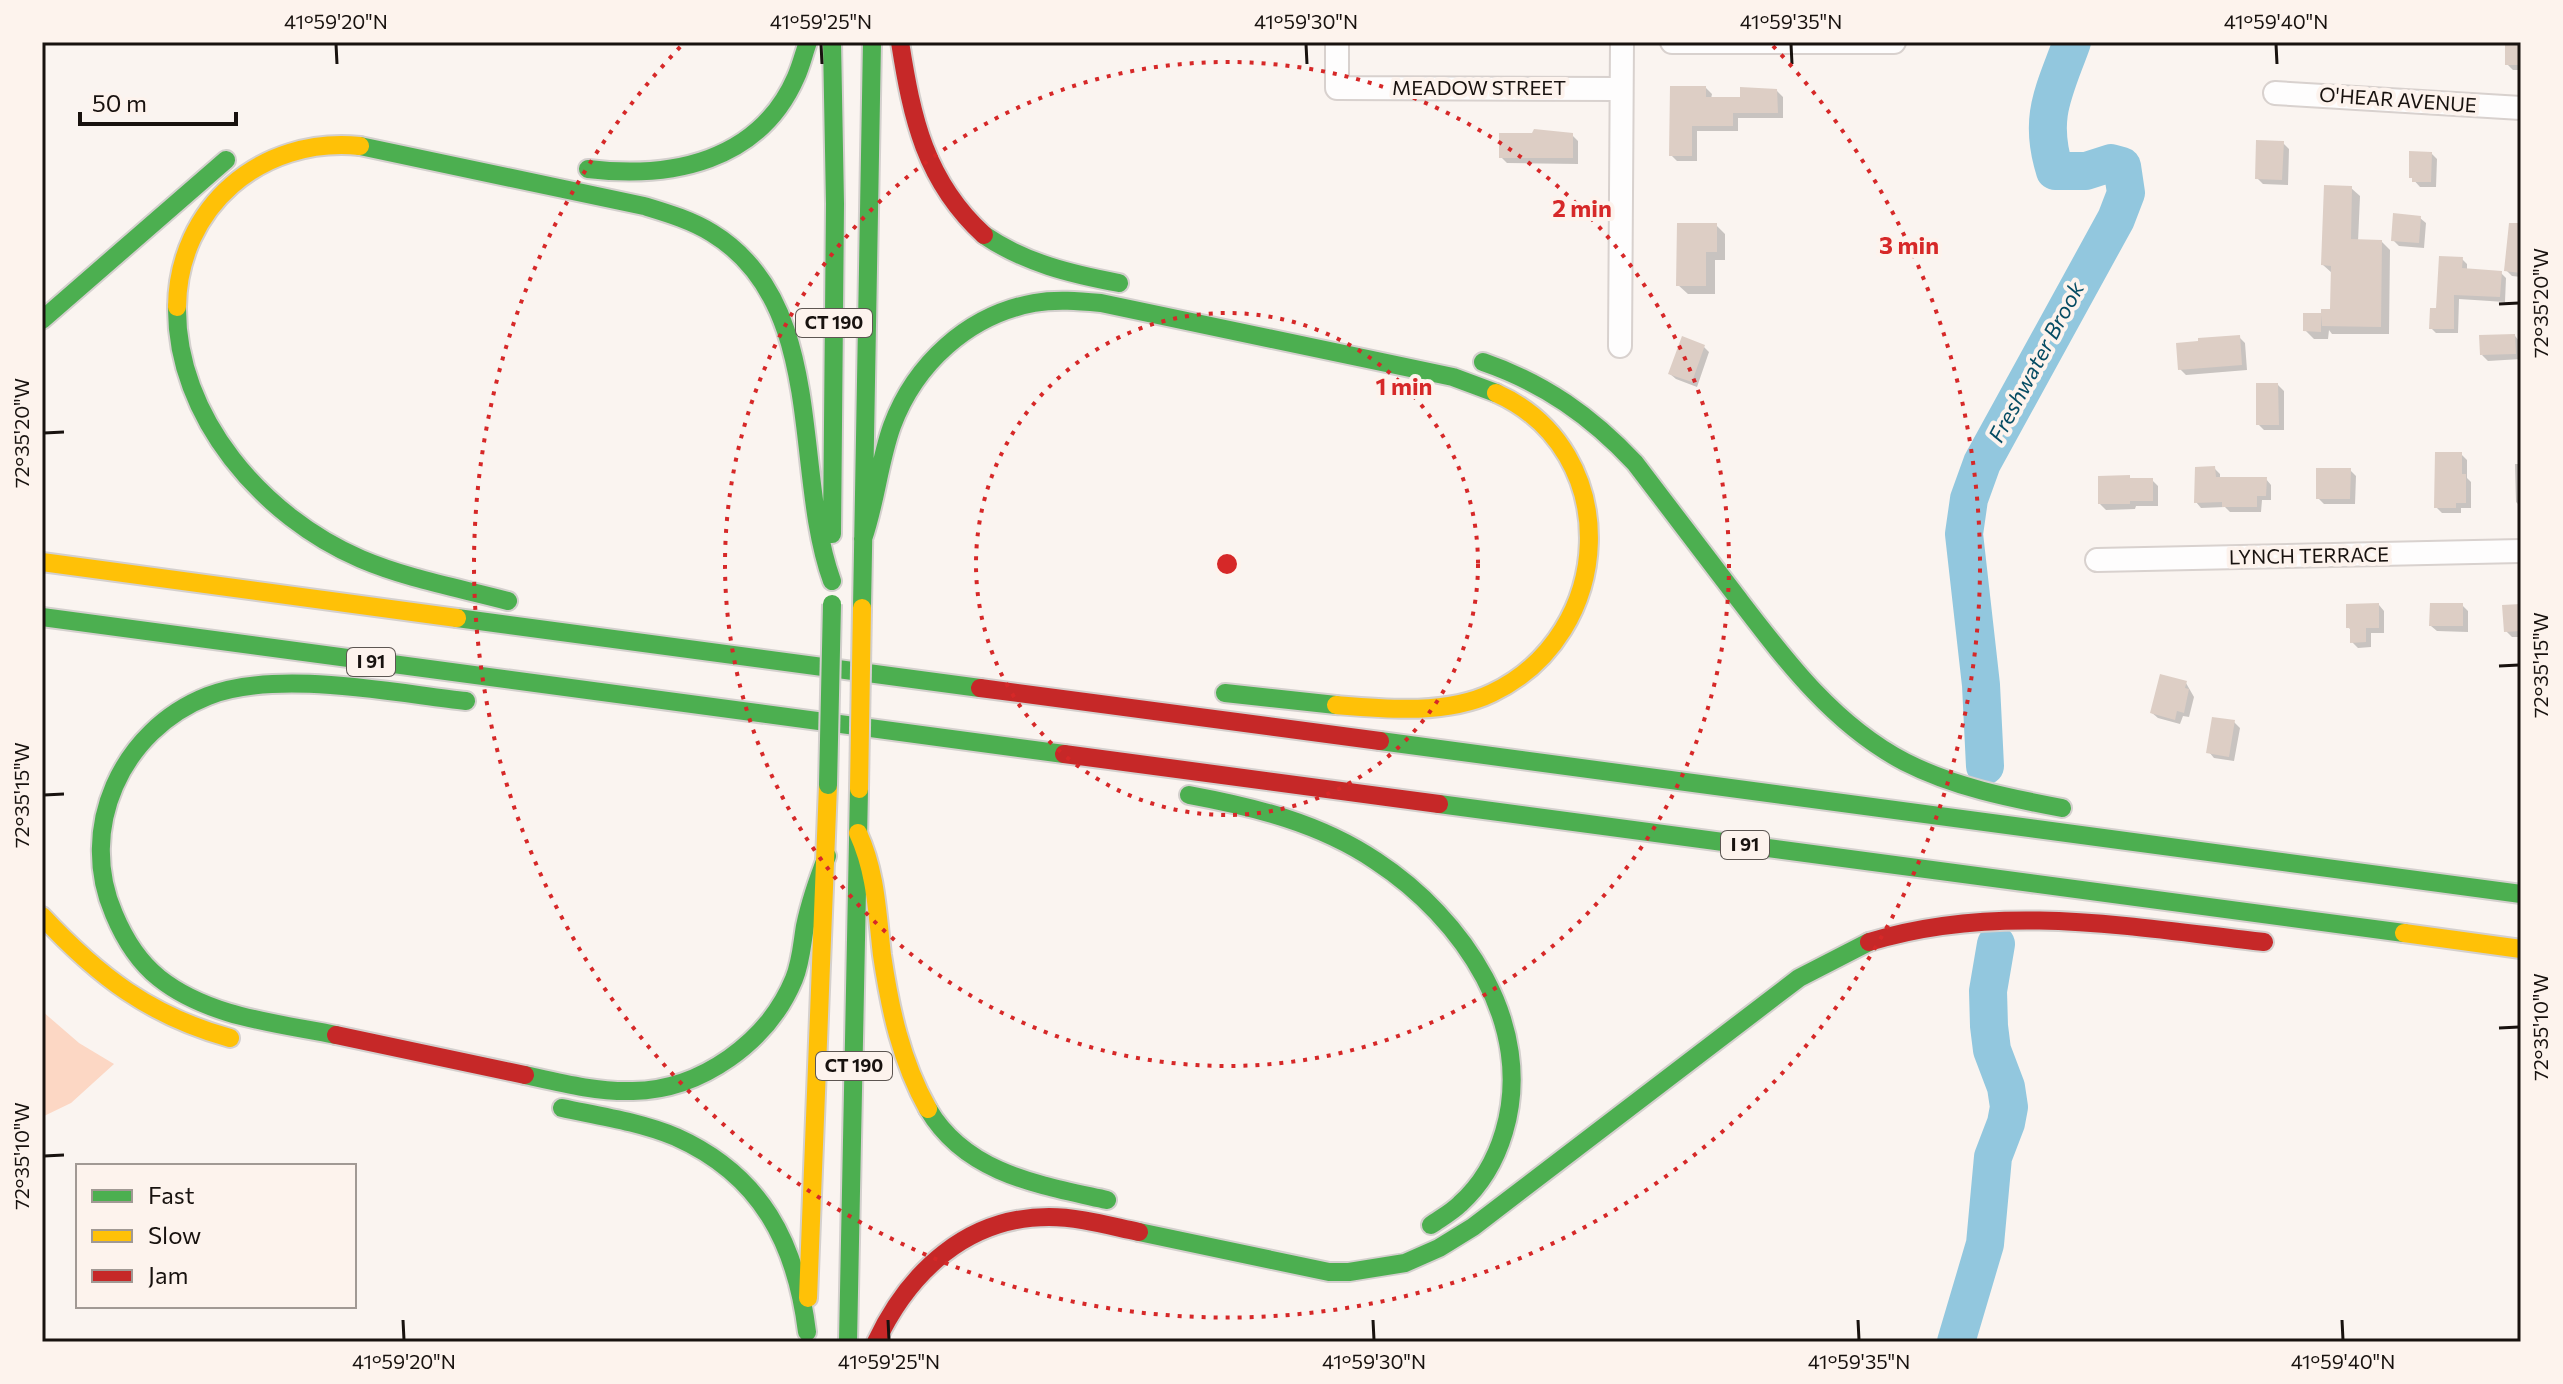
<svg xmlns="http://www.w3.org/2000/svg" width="2563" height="1384" viewBox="0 0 2563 1384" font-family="Commissioner,sans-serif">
	<rect width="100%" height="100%" fill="#faf4f0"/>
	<path fill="#fcd7c4" d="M 42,1011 L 79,1043 L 114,1064 L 71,1103 L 42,1117 Z"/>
	<path fill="#0003" d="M 2507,42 L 2521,42 L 2521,70 L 2513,70 L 2507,64 Z
		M 1706,88 L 1712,94 L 1711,99 L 1742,99 L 1777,91 L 1783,97 L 1783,118 L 1738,118 L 1738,131 L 1697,131 L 1697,161 L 1677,161 L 1671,155 Z
		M 1572,135 L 1578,141 L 1578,164 L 1507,163 L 1501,157 Z
		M 2283,143 L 2289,149 L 2288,185 L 2263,184 L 2257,178 Z
		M 2431,153 L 2437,159 L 2436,187 L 2420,187 L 2411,177 Z
		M 2351,188 L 2360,196 L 2358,242 L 2382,242 L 2390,250 L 2389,334 L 2332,334 L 2329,330 L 2328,339 L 2314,339 L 2305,330 L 2305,315 L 2323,315 L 2332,311 L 2332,273 L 2323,265 Z
		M 2420,218 L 2426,223 L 2424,248 L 2399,246 L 2393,240 Z
		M 1716,225 L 1725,234 L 1725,260 L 1715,260 L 1715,294 L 1688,294 L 1678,285 Z
		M 2521,238 L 2521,277 L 2512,276 L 2506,270 Z
		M 2462,259 L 2467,264 L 2467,271 L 2501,273 L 2506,278 L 2505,302 L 2459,299 L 2458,333 L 2436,333 L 2431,328 L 2438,310 Z
		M 2515,336 L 2520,342 L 2521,359 L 2488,361 L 2482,355 Z
		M 2239,337 L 2245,343 L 2247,370 L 2186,375 L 2180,369 Z
		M 1704,347 L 1709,352 L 1697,387 L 1676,379 L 1670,374 Z
		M 2278,385 L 2284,391 L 2284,430 L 2264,430 L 2258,424 Z
		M 2461,454 L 2467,460 L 2467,478 L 2471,482 L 2471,508 L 2461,508 L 2461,513 L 2442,513 L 2436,507 Z
		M 2515,464 L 2521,464 L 2521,507 L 2516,502 Z
		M 2215,469 L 2220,474 L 2220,479 L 2266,479 L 2271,485 L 2271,500 L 2262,500 L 2261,512 L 2230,512 L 2225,507 L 2201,508 L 2196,502 Z
		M 2350,470 L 2356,476 L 2355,504 L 2324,504 L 2318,498 Z
		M 2152,480 L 2158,486 L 2158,506 L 2136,506 L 2135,509 L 2106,510 L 2100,504 Z
		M 2379,605 L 2384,611 L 2384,633 L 2371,633 L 2371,647 L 2358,648 L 2352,642 L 2352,631 L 2348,627 Z
		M 2462,605 L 2468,611 L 2468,632 L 2437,631 L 2431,626 Z
		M 2521,606 L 2521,637 L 2512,637 L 2506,631 Z
		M 2186,683 L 2194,697 L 2189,717 L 2183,716 L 2180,724 L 2158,718 L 2152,713 Z
		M 2234,722 L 2240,728 L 2234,761 L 2214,758 L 2209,752 Z"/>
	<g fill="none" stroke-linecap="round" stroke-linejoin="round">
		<path stroke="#92c7de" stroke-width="38" d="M 1985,766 L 1981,685 L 1964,534 L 1969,499 L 1982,463 L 2116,219 L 2126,193 L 2122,166 L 2111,163 L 2086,171 L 2055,171 C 2038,117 2054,92 2072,42
			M 1956,1342 L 1985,1244 L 1993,1157 L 2006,1123 L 2009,1107 L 2006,1087 L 1992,1050 L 1989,1026 L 1988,991 L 1996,944"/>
	</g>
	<path fill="#ddcec5" d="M 2505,42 L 2521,42 L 2521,65 L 2505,65 Z
		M 1670,86 L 1706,86 L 1706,97 L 1740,97 L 1740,87 L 1777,89 L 1778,113 L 1733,113 L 1733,126 L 1692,126 L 1692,156 L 1669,156 Z
		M 1534,129 L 1573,133 L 1573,158 L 1499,158 L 1499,133 L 1532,133 Z
		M 2256,140 L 2284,141 L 2282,180 L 2255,179 Z
		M 2409,151 L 2432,152 L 2431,182 L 2412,182 L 2412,178 L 2409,178 Z
		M 2324,185 L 2352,186 L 2351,239 L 2382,240 L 2381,327 L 2322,326 L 2321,315 L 2321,332 L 2303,331 L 2303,313 L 2321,313 L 2321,309 L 2330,309 L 2331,266 L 2321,265 Z
		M 2393,213 L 2421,216 L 2419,243 L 2391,241 Z
		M 1677,223 L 1717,223 L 1717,252 L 1706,252 L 1706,286 L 1676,286 Z
		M 2509,223 L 2521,223 L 2521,273 L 2504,271 Z
		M 2439,256 L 2463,257 L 2462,268 L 2502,271 L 2500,297 L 2454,295 L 2454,329 L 2429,329 L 2430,308 L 2436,308 Z
		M 2515,334 L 2516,354 L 2480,355 L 2479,335 Z
		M 2240,335 L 2242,365 L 2178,370 L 2176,343 L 2198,341 L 2198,338 Z
		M 1682,336 L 1705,345 L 1692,382 L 1668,374 Z
		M 2256,383 L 2278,383 L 2279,425 L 2256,425 Z
		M 2435,452 L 2462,452 L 2462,474 L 2466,474 L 2466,503 L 2456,503 L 2456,508 L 2434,508 Z
		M 2215,466 L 2216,477 L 2267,477 L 2266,496 L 2257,496 L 2257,507 L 2222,507 L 2222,502 L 2194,503 L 2195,467 Z
		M 2316,468 L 2351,468 L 2350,499 L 2316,499 Z
		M 2130,475 L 2130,478 L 2153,478 L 2153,501 L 2130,501 L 2130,504 L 2098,504 L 2098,476 Z
		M 2379,603 L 2379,628 L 2366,628 L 2366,642 L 2350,643 L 2350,628 L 2346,628 L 2346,604 Z
		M 2430,603 L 2463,603 L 2463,626 L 2429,626 Z
		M 2521,604 L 2521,631 L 2504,632 L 2502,605 Z
		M 2160,674 L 2187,681 L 2185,688 L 2189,689 L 2184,713 L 2177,711 L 2175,720 L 2150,713 Z
		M 2212,717 L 2235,720 L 2229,757 L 2206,753 Z"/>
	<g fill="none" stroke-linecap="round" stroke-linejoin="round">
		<defs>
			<path id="street" d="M 1337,42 L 1337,88 L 1620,89
				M 1672,42 L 1894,42
				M 2275,93 L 2521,108
				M 1620,346 L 1622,42
				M 2097,560 L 2521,551"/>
			<path id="fast" d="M 832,42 L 835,204 L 832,534
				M 360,146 L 644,206 C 667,213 691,220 712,233 C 828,304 792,471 832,581
				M 588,169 C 671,179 759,162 796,77 C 801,66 804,53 808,42
				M 984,235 C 1025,263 1071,274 1119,283
				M 177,307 C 176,417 263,517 361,559 C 408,579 459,588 508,601
				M 42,320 L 226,160
				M 1483,362 C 1544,383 1591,416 1635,463 C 1668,506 1701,550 1734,593 C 1783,657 1832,724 1905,762 C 1954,787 2009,798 2062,808
				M 863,539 C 876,502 879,462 892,426 C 915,364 968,315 1034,303 C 1056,299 1079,301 1101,303 L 1453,377 L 1496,393
				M 862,608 L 872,42
				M 42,617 L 1064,754
				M 457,618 L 980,688
				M 1225,693 L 1336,705
				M 1380,741 L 2521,894
				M 1189,795 C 1254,807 1320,823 1376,861 C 1463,918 1536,1025 1504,1132 C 1496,1159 1481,1185 1460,1204 C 1452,1212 1441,1218 1431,1225
				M 1439,804 L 2404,933
				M 336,1035 C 276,1023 208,1017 159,978 C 139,962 124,938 114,914 C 77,829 121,730 208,696 C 277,669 393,693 466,701
				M 525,1075 C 561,1083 596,1092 633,1091 C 701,1090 768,1042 794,979 C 801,962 802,944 805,926 C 810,902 818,879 827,856
				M 562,1108 C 600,1116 640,1122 676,1137 C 761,1175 796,1243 807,1332
				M 928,1109 C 966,1174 1040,1185 1107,1200
				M 1139,1232 L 1329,1272 L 1349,1272 L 1405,1263 L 1439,1248 L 1473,1227 L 1799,978 L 1869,942
				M 848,1342 L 859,789"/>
			<path id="slow" d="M 177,307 C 178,207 261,136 360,146
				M 42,562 L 457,618
				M 1336,705 C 1385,709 1447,715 1492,693 C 1616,634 1625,451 1496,393
				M 858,833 C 876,872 877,912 882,955 C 890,1009 901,1061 928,1109
				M 42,916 C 98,976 150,1016 230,1038
				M 2404,933 L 2521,949
				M 808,1298 L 828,785"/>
			<path id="jam" d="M 900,42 C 912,118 925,181 984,235
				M 980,688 L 1380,741
				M 1064,754 L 1439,804
				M 1869,942 C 1998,902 2132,927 2264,942
				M 336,1035 L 525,1075
				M 876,1342 C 909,1272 967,1217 1049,1217 C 1079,1217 1110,1226 1139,1232"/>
		</defs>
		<use href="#street" stroke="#d8d1ce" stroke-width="26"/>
		<use href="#fast" stroke="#d4d0ce" stroke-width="22"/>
		<use href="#slow" stroke="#d4d0ce" stroke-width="22"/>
		<use href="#jam" stroke="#d4d0ce" stroke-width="22"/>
		<use href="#street" stroke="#fefdfd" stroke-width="22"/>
		<use href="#fast" stroke="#4caf50" stroke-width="18"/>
		<use href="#slow" stroke="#ffc107" stroke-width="18"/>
		<use href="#jam" stroke="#c62828" stroke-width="18"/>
		<defs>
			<path id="fast-bridge" d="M 828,785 L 832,604"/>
			<path id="slow-bridge" d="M 859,789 L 862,608"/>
		</defs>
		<use href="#fast-bridge" stroke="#d4d0ce" stroke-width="22" stroke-linecap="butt"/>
		<use href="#slow-bridge" stroke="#d4d0ce" stroke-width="22" stroke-linecap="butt"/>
		<use href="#fast-bridge" stroke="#4caf50" stroke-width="18"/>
		<use href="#slow-bridge" stroke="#ffc107" stroke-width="18"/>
	</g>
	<path fill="none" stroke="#18120f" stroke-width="3" d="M 336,44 L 337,64M 821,44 L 822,64M 1306,44 L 1307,64M 1791,44 L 1792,64M 2276,44 L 2277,64M 2499,304 L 2519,303M 44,433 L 64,432M 2499,666 L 2519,665M 44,795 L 64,794M 2499,1028 L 2519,1027M 44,1156 L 64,1155M 403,1320 L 404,1340M 888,1320 L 889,1340M 1373,1320 L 1374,1340M 1858,1320 L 1859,1340M 2342,1320 L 2343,1340"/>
	<g fill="none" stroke="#d62828" stroke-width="4" stroke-dasharray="4 8">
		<circle cx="1227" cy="564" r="251"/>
		<circle cx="1227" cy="564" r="502"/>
		<path d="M1773 46A753 753 0 1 1 681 46"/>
	</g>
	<g text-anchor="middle" stroke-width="8" stroke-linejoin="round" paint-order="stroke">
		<g fill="#fdf3ed" stroke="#5d5652" stroke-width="2">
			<rect x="796" y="309" width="76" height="28" rx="6"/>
			<rect x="347" y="648" width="48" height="28" rx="6"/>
			<rect x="1721" y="831" width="48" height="28" rx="6"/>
			<rect x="816" y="1052" width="76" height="28" rx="6"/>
		</g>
		<g font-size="18" font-weight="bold" fill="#18120f">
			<text x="834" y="329">CT 190</text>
			<text x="371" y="668">I 91</text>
			<text x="1745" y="851">I 91</text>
			<text x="854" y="1072">CT 190</text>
		</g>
		<g font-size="20" fill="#18120f" stroke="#fdf3ed">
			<text x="1479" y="95">MEADOW STREET</text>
			<text transform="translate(2398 100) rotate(4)" y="7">O'HEAR AVENUE</text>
			<text transform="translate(2309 556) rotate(-1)" y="7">LYNCH TERRACE</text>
		</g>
		<g font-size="22" font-style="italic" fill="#064c63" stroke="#fdf3ed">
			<text transform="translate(2036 362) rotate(-62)" y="8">Freshwater Brook</text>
		</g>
	</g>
	<circle cx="1227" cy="564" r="12" fill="#d62828" stroke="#fdf3ed" stroke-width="4"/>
	<g font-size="24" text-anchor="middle" font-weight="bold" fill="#d62828" stroke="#fdf3ed" stroke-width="8" stroke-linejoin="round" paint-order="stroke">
		<text x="1582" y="217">2 min</text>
		<text x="1909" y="254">3 min</text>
		<text x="1404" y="395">1 min</text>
	</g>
	<rect width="2563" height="1384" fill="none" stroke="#fdf3ed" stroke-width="88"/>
	<rect x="76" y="1164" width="280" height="144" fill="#fdf3ed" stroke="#a19994" stroke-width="2"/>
	<rect x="92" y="1190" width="40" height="12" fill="#4caf50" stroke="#a19994" stroke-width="2"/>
	<text x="148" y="1204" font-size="24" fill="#18120f">Fast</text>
	<rect x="92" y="1230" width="40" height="12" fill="#ffc107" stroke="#a19994" stroke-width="2"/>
	<text x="148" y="1244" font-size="24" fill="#18120f">Slow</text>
	<rect x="92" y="1270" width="40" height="12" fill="#c62828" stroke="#a19994" stroke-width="2"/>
	<text x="148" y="1284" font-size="24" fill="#18120f">Jam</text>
	<path d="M80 112v12h156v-12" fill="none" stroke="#18120f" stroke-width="4"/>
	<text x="92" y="112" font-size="24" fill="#18120f" stroke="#fdf3ed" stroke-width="6" paint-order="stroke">50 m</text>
	<rect x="44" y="44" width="2475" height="1296" fill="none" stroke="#18120f" stroke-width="3"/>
	<g font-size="20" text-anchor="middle" fill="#18120f">
		<text x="336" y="29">41°59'20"N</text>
		<text x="821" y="29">41°59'25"N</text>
		<text x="1306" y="29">41°59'30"N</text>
		<text x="1791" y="29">41°59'35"N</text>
		<text x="2276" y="29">41°59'40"N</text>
		<text transform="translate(2541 303) rotate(-90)" y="7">72°35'20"W</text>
		<text transform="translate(22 433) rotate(-90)" y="7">72°35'20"W</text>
		<text transform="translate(2541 665) rotate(-90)" y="7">72°35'15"W</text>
		<text transform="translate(22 795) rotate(-90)" y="7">72°35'15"W</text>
		<text transform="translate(2541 1027) rotate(-90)" y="7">72°35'10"W</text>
		<text transform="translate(22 1156) rotate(-90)" y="7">72°35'10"W</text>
		<text x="404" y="1369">41°59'20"N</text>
		<text x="889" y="1369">41°59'25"N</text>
		<text x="1374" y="1369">41°59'30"N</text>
		<text x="1859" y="1369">41°59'35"N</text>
		<text x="2343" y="1369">41°59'40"N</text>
	</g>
</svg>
